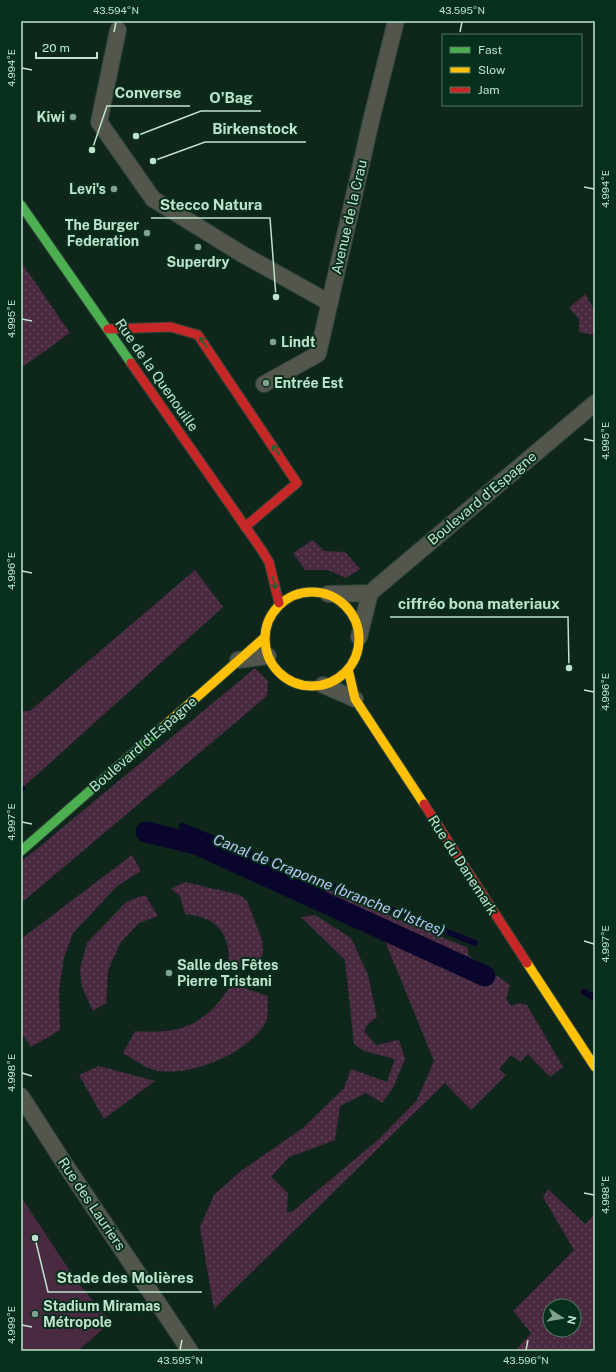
<svg xmlns="http://www.w3.org/2000/svg" width="616" height="1372" viewBox="0 0 616 1372" font-family="'Public Sans',sans-serif">
	<defs>
		<pattern id="green-dots" width="8" height="8" patternUnits="userSpaceOnUse"><rect width="8" height="8" fill="#492a41"/><path d="M2 2h.1M6 6h.1" fill="none" stroke="#61495b" stroke-width="1.8" stroke-linecap="round"/></pattern>
	</defs>
	<rect width="100%" height="100%" fill="#0f261b"/>
	<path fill="url(#green-dots)" fill-rule="evenodd" d="M 21,262 L 70,333 L 21,368 Z
		M 585,294 L 595,311 L 595,335 L 579,332 L 579,319 L 569,308 Z
		M 313,540 L 324,551 L 345,552 L 360,569 L 346,578 L 328,570 L 305,570 L 293,553 Z
		M 195,570 L 223,607 L 21,789 L 21,711 L 30,711 Z
		M 255,668 L 268,681 L 267,696 L 21,903 L 21,862 Z
		M 132,855 L 141,871 L 117,886 L 73,933 L 64,957 L 59,991 L 60,1030 L 31,1047 L 21,1033 L 21,939 Z
		M 185,882 L 240,895 L 247,901 L 262,940 L 263,954 L 255,968 L 243,968 L 229,964 C 230,933 217,917 185,914 L 180,896 L 171,889 Z
		M 327,889 L 468,948 L 468,955 L 510,985 L 506,999 L 511,1006 L 519,1003 L 527,1005 L 563,1067 L 550,1077 L 528,1054 L 520,1062 L 511,1055 L 499,1069 L 506,1075 L 471,1110 L 445,1083 L 214,1309 L 200,1227 L 214,1195 L 241,1171 L 303,1128 L 344,1088 L 351,1069 L 387,1082 L 395,1059 L 364,1051 L 354,1044 L 345,960 L 301,917 L 315,915 L 351,938 L 368,975 L 377,1017 L 368,1024 L 364,1031 L 376,1045 L 399,1040 L 405,1059 L 393,1088 L 382,1103 L 366,1093 L 340,1106 L 335,1140 L 289,1157 L 271,1177 L 288,1193 L 287,1213 L 293,1211 L 378,1140 L 417,1100 L 434,1061 L 383,936 L 323,896 Z
		M 145,895 L 158,916 L 139,923 L 121,942 L 108,970 L 106,1003 L 93,1011 L 82,987 L 80,969 L 87,943 L 126,902 Z
		M 233,984 L 268,996 C 267,1004 269,1018 265,1024 C 247,1053 192,1076 159,1071 C 146,1069 134,1059 123,1053 L 135,1031 C 161,1033 186,1032 207,1014 C 217,1006 225,993 233,984 Z
		M 99,1066 L 155,1081 L 104,1119 L 79,1075 Z
		M 548,1189 L 585,1224 L 595,1214 L 595,1351 L 515,1351 L 531,1333 L 513,1311 L 574,1250 L 543,1197 ZM 550,1306 L 574,1306 L 574,1330 L 550,1330 Z"/>
	<path fill="#492a41" d="M 21,1197 L 76,1280 L 111,1322 L 78,1351 L 21,1351 Z"/>
	<g fill="none" stroke-linecap="round" stroke-linejoin="round">
		<path stroke="#09052d" stroke-width="6" d="M 21,789 L 22,788
			M 182,826 L 475,943
			M 584,992 L 595,998"/>
		<path stroke="#09052d" stroke-width="21" d="M 146,832 L 196,844 L 485,976"/>
		<defs>
			<path id="street" d="M 118,30 L 99,122 L 153,199 L 242,254 L 330,303
				M 264,384 L 318,354 L 371,121 L 396,21
				M 370,593 L 595,403
				M 328,594 L 370,593
				M 359,637 L 370,593
				M 238,660 L 268,656
				M 323,685 L 355,699
				M 21,1096 L 66,1166 L 190,1351"/>
			<path id="fast" d="M 21,205 L 131,363
				M 21,851 L 163,727"/>
			<path id="slow" d="M265 639a47 47 0 1 1 94 0a47 47 0 1 1-94 0Z
				M 348,669 L 355,699 L 424,804
				M 163,727 L 264,638
				M 527,963 L 595,1067"/>
			<path id="jam" d="M 108,329 L 171,327 L 198,335 L 297,483 L 245,527
				M 131,363 L 261,549 L 269,562 L 279,603
				M 424,804 L 527,963"/>
		</defs>
		<use href="#street" stroke="#2d4338" stroke-width="18"/>
		<use href="#fast" stroke="#2d4338" stroke-width="11"/>
		<use href="#slow" stroke="#2d4338" stroke-width="11"/>
		<use href="#jam" stroke="#2d4338" stroke-width="11"/>
		<use href="#street" stroke="#53564c" stroke-width="16"/>
		<use href="#fast" stroke="#4caf50" stroke-width="9"/>
		<use href="#slow" stroke="#ffc107" stroke-width="9"/>
		<use href="#jam" stroke="#c62828" stroke-width="9"/>
	</g>
	<defs><path id="oneway-shaft" d="M-6 0H5M1.5-3L5.5 0L1.5 3" fill="none" stroke-width="1.6" stroke-linecap="round" stroke-linejoin="round"/></defs>
	<g stroke="#226231">
		<use href="#oneway-shaft" transform="translate(203 342) rotate(-124)"/>
		<use href="#oneway-shaft" transform="translate(276 450) rotate(-124)"/>
		<use href="#oneway-shaft" transform="translate(274 583) rotate(77)"/>
	</g>
	<path fill="none" stroke="#c0e3ce" stroke-width="1.5" d="M 114,32 L 116,22M 460,32 L 462,22M 22,68 L 32,70M 584,187 L 594,189M 22,319 L 32,321M 584,439 L 594,441M 22,571 L 32,573M 584,690 L 594,692M 22,822 L 32,824M 584,941 L 594,944M 22,1073 L 32,1076M 584,1193 L 594,1195M 22,1325 L 32,1327M 180,1350 L 182,1340M 526,1350 L 528,1340"/>
	<g fill="#82a18f" stroke="#062f1c" stroke-width="1.5">
		<circle cx="73" cy="117" r="4"/>
		<circle cx="114" cy="189" r="4"/>
		<circle cx="147" cy="233" r="4"/>
		<circle cx="198" cy="247" r="4"/>
		<circle cx="273" cy="342" r="4"/>
		<circle cx="266" cy="383" r="4"/>
		<circle cx="169" cy="973" r="4"/>
		<circle cx="35" cy="1314" r="4"/>
	</g>
	<g text-anchor="middle" stroke-width="4" stroke-linejoin="round" paint-order="stroke">
		<g font-size="14" font-weight="bold" fill="#c0e3ce" stroke="#062f1c" text-anchor="start">
			<text x="65" y="122" text-anchor="end">Kiwi</text>
			<text x="106" y="194" text-anchor="end">Levi's</text>
			<text x="139" y="230" text-anchor="end">The Burger<tspan x="139" dy="16">Federation</tspan></text>
			<text x="198" y="267" text-anchor="middle">Superdry</text>
			<text x="281" y="347">Lindt</text>
			<text x="274" y="388">Entrée Est</text>
			<text x="177" y="970">Salle des Fêtes<tspan x="177" dy="16">Pierre Tristani</tspan></text>
			<text x="43" y="1311">Stadium Miramas<tspan x="43" dy="16">Métropole</tspan></text>
		</g>
		<g font-size="14" fill="#c0e3ce" stroke="#062f1c">
			<text transform="translate(349 217) rotate(-77)" y="5">Avenue de la Crau</text>
			<text transform="translate(157 375) rotate(55)" y="5">Rue de la Quenouille</text>
			<text transform="translate(482 498) rotate(-40)" y="5">Boulevard d'Espagne</text>
			<text transform="translate(143 744) rotate(-41)" y="5">Boulevard d'Espagne</text>
			<text transform="translate(463 865) rotate(57)" y="5">Rue du Danemark</text>
			<text transform="translate(92 1204) rotate(56)" y="5">Rue des Lauriers</text>
		</g>
		<g font-size="15" font-style="italic" fill="#bdc3f4" stroke="#062f1c">
			<text transform="translate(329 885) rotate(22)" y="5">Canal de Craponne (branche d'Istres)</text>
		</g>
	</g>
	<path fill="none" stroke="#c0e3ce" stroke-width="1.5" d="M92 150L107 106H190M136 136L201 111H261M153 161L205 142H306M276 297L270 218H151M569 668L568 617H390M35 1238L48 1292H202"/>
	<g fill="#c0e3ce" stroke="#062f1c" stroke-width="1.5">
		<circle cx="92" cy="150" r="4"/>
		<circle cx="136" cy="136" r="4"/>
		<circle cx="153" cy="161" r="4"/>
		<circle cx="276" cy="297" r="4"/>
		<circle cx="569" cy="668" r="4"/>
		<circle cx="35" cy="1238" r="4"/>
	</g>
	<g font-size="15" text-anchor="middle" font-weight="bold" fill="#c0e3ce" stroke="#062f1c" stroke-width="4" stroke-linejoin="round" paint-order="stroke">
		<text x="148" y="98">Converse</text>
		<text x="231" y="103">O'Bag</text>
		<text x="255" y="134">Birkenstock</text>
		<text x="211" y="210">Stecco Natura</text>
		<text x="479" y="609">ciffréo bona materiaux</text>
		<text x="125" y="1283">Stade des Molières</text>
	</g>
	<rect width="616" height="1372" fill="none" stroke="#062f1c" stroke-width="44"/>
	<rect x="442" y="34" width="140" height="72" fill="#062f1c" stroke="#507763"/>
	<rect x="450" y="47" width="20" height="6" fill="#4caf50" stroke="#507763"/>
	<text x="478" y="54" font-size="12" fill="#c0e3ce">Fast</text>
	<rect x="450" y="67" width="20" height="6" fill="#ffc107" stroke="#507763"/>
	<text x="478" y="74" font-size="12" fill="#c0e3ce">Slow</text>
	<rect x="450" y="87" width="20" height="6" fill="#c62828" stroke="#507763"/>
	<text x="478" y="94" font-size="12" fill="#c0e3ce">Jam</text>
	<g transform="translate(562 1318) rotate(102)"><circle r="19" fill="#062f1c" stroke="#507763"/>
	<path d="M0-3L7 15L0 10L-7 15Z" fill="#82a18f"/>
	<text y="-6" font-size="11" font-weight="bold" text-anchor="middle" fill="#c0e3ce">N</text>
	</g>
	<path d="M36 52v6h61v-6" fill="none" stroke="#c0e3ce" stroke-width="2"/>
	<text x="42" y="52" font-size="12" fill="#c0e3ce" stroke="#062f1c" stroke-width="3" paint-order="stroke">20 m</text>
	<rect x="22" y="22" width="572" height="1328" fill="none" stroke="#c0e3ce" stroke-width="1.5"/>
	<g font-size="10" text-anchor="middle" fill="#c0e3ce">
		<text x="116" y="14">43.594°N</text>
		<text x="462" y="14">43.595°N</text>
		<text transform="translate(11 68) rotate(-90)" y="4">4.994°E</text>
		<text transform="translate(605 189) rotate(-90)" y="4">4.994°E</text>
		<text transform="translate(11 319) rotate(-90)" y="4">4.995°E</text>
		<text transform="translate(605 441) rotate(-90)" y="4">4.995°E</text>
		<text transform="translate(11 571) rotate(-90)" y="4">4.996°E</text>
		<text transform="translate(605 692) rotate(-90)" y="4">4.996°E</text>
		<text transform="translate(11 822) rotate(-90)" y="4">4.997°E</text>
		<text transform="translate(605 944) rotate(-90)" y="4">4.997°E</text>
		<text transform="translate(11 1073) rotate(-90)" y="4">4.998°E</text>
		<text transform="translate(605 1195) rotate(-90)" y="4">4.998°E</text>
		<text transform="translate(11 1325) rotate(-90)" y="4">4.999°E</text>
		<text x="180" y="1364">43.595°N</text>
		<text x="526" y="1364">43.596°N</text>
	</g>
</svg>
